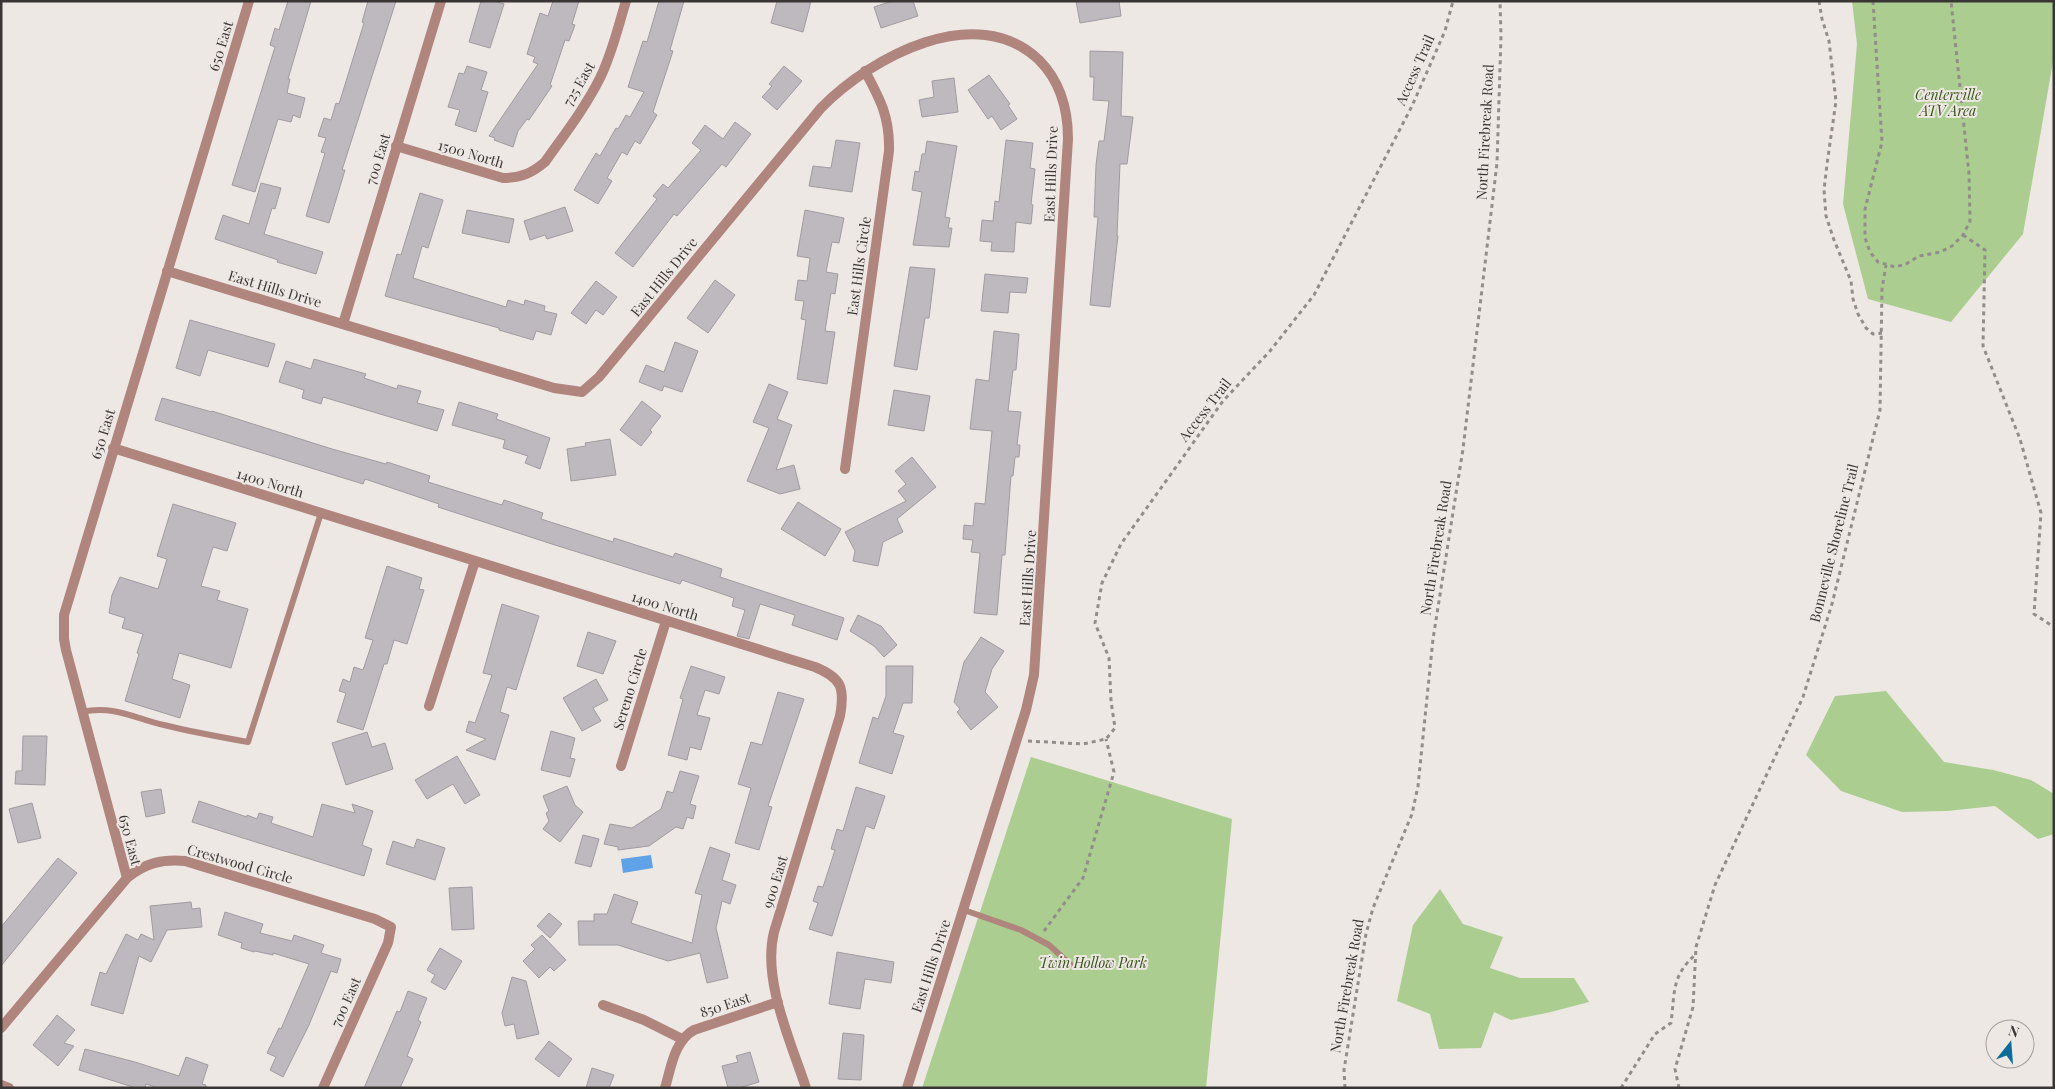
<svg xmlns="http://www.w3.org/2000/svg" width="2055" height="1089" viewBox="0 0 2055 1089" font-family="'Playfair Display',serif">
	<rect width="100%" height="100%" fill="#eee8e4"/>
	<path fill="#abcd90" d="M 1852,1 L 2054,1 L 2054,56 L 2023,234 L 1951,322 L 1868,299 L 1843,204 L 1857,44 Z
		M 1886,691 L 1944,762 L 1993,770 L 2031,780 L 2054,794 L 2054,834 L 2038,839 L 1995,806 L 1947,811 L 1902,812 L 1841,791 L 1806,755 L 1835,696 Z
		M 1031,757 L 1232,819 L 1206,1088 L 922,1088 Z
		M 1440,889 L 1463,924 L 1503,937 L 1490,968 L 1520,978 L 1574,978 L 1589,1002 L 1551,1012 L 1511,1020 L 1494,1012 L 1481,1048 L 1439,1049 L 1430,1014 L 1397,1001 L 1413,925 Z"/>
	<path fill="#60a2e6" d="M 651,855 L 653,868 L 623,873 L 621,859 Z"/>
	<path fill="#bdb9be" stroke="#a09ba0" d="M 288,1 L 311,1 L 288,79 L 290,79 L 287,93 L 305,98 L 300,118 L 293,115 L 291,122 L 278,119 L 255,192 L 232,185 L 275,47 L 270,45 L 275,28 L 279,30 Z
		M 368,1 L 396,1 L 342,170 L 345,170 L 329,223 L 306,216 L 325,153 L 321,152 L 326,138 L 318,136 L 324,118 L 331,120 L 336,103 L 339,104 L 364,23 L 362,22 Z
		M 481,1 L 495,1 L 504,4 L 490,48 L 469,42 Z
		M 553,1 L 579,1 L 572,24 L 575,25 L 569,41 L 565,40 L 550,85 L 552,86 L 529,120 L 527,119 L 518,131 L 513,147 L 494,140 L 495,138 L 489,136 L 538,64 L 533,62 L 535,57 L 527,54 L 540,13 L 548,16 Z
		M 659,1 L 684,1 L 670,50 L 673,51 L 653,112 L 657,115 L 640,144 L 635,141 L 627,155 L 622,152 L 607,178 L 612,181 L 598,204 L 574,190 L 596,153 L 600,156 L 616,128 L 618,129 L 626,115 L 630,117 L 644,92 L 628,87 L 643,41 L 647,42 Z
		M 777,1 L 811,1 L 803,32 L 771,23 Z
		M 892,1 L 913,1 L 918,16 L 881,28 L 874,7 Z
		M 1076,1 L 1119,1 L 1121,16 L 1080,23 Z
		M 1090,51 L 1123,52 L 1121,116 L 1133,117 L 1127,164 L 1120,164 L 1117,236 L 1118,236 L 1110,307 L 1090,305 L 1098,217 L 1094,217 L 1096,165 L 1099,141 L 1104,141 L 1109,101 L 1093,100 L 1094,77 L 1090,77 Z
		M 467,66 L 487,72 L 481,90 L 488,92 L 476,132 L 455,125 L 460,110 L 448,107 L 459,73 L 464,74 Z
		M 784,66 L 802,81 L 777,110 L 762,97 L 772,86 L 769,84 Z
		M 989,75 L 1010,104 L 1008,105 L 1017,119 L 1001,130 L 992,116 L 988,119 L 968,90 Z
		M 954,78 L 958,112 L 922,117 L 919,100 L 934,97 L 932,81 Z
		M 735,122 L 751,134 L 726,167 L 722,164 L 677,216 L 674,214 L 633,267 L 615,253 L 657,199 L 653,196 L 663,184 L 668,188 L 701,150 L 692,143 L 705,125 L 723,139 Z
		M 836,140 L 860,143 L 852,192 L 809,186 L 813,166 L 831,168 Z
		M 1006,140 L 1033,143 L 1030,168 L 1035,169 L 1031,204 L 1033,205 L 1031,224 L 1016,222 L 1014,252 L 991,251 L 992,242 L 980,241 L 982,220 L 993,221 L 995,201 L 999,202 Z
		M 927,141 L 957,146 L 945,217 L 950,218 L 948,228 L 952,228 L 949,247 L 913,245 L 922,192 L 912,190 L 915,171 L 919,172 L 922,154 L 925,154 Z
		M 261,183 L 281,188 L 275,209 L 272,208 L 264,234 L 323,252 L 316,274 L 277,262 L 278,260 L 215,239 L 223,215 L 249,224 Z
		M 420,193 L 443,200 L 428,248 L 422,246 L 413,278 L 506,307 L 508,300 L 524,305 L 525,300 L 545,306 L 544,311 L 557,314 L 551,335 L 536,331 L 533,340 L 499,330 L 499,328 L 385,296 L 397,254 L 401,255 Z
		M 565,207 L 573,231 L 547,239 L 545,235 L 530,240 L 524,221 Z
		M 467,210 L 514,219 L 509,243 L 462,233 Z
		M 805,210 L 844,218 L 839,243 L 832,242 L 826,272 L 838,274 L 835,294 L 831,293 L 825,331 L 835,332 L 827,384 L 797,379 L 806,320 L 801,319 L 804,301 L 795,300 L 798,280 L 807,281 L 810,258 L 797,256 Z
		M 910,267 L 935,269 L 929,318 L 925,318 L 917,370 L 894,366 Z
		M 985,274 L 1028,278 L 1026,293 L 1010,292 L 1008,313 L 981,311 Z
		M 715,280 L 735,295 L 708,333 L 687,318 Z
		M 596,281 L 617,297 L 603,315 L 596,310 L 586,324 L 571,313 Z
		M 190,320 L 275,344 L 268,367 L 208,350 L 200,376 L 176,368 Z
		M 994,331 L 1019,334 L 1016,370 L 1013,370 L 1008,411 L 1021,412 L 1017,445 L 1020,445 L 1019,457 L 1015,457 L 1013,476 L 1011,476 L 1005,555 L 1002,555 L 997,615 L 974,613 L 980,553 L 971,552 L 973,540 L 963,539 L 964,525 L 973,526 L 975,503 L 985,504 L 992,431 L 970,429 L 976,379 L 989,381 Z
		M 675,342 L 698,351 L 682,392 L 664,386 L 662,391 L 639,382 L 646,365 L 664,372 Z
		M 314,359 L 366,374 L 364,378 L 397,389 L 398,385 L 421,391 L 417,403 L 444,410 L 437,431 L 323,397 L 321,404 L 302,398 L 304,390 L 279,382 L 286,361 L 311,369 Z
		M 769,384 L 788,392 L 777,419 L 792,425 L 776,470 L 794,465 L 800,489 L 780,494 L 747,481 L 769,428 L 753,422 Z
		M 894,390 L 930,396 L 924,431 L 888,425 Z
		M 162,398 L 212,412 L 212,411 L 332,449 L 386,464 L 387,462 L 430,476 L 428,482 L 502,505 L 504,500 L 543,513 L 541,519 L 613,542 L 614,538 L 673,557 L 675,553 L 722,569 L 720,577 L 844,618 L 837,640 L 792,625 L 795,615 L 760,604 L 749,639 L 737,636 L 745,610 L 732,606 L 734,598 L 682,580 L 680,584 L 555,545 L 438,507 L 439,504 L 365,479 L 363,484 L 155,420 Z
		M 642,401 L 661,416 L 650,430 L 652,432 L 641,446 L 620,430 Z
		M 459,402 L 498,414 L 496,419 L 550,438 L 540,469 L 525,463 L 528,456 L 503,448 L 505,440 L 452,425 Z
		M 610,439 L 616,475 L 571,481 L 567,449 L 586,446 L 585,443 Z
		M 912,457 L 936,487 L 897,519 L 903,532 L 883,542 L 878,566 L 853,561 L 855,551 L 845,532 L 906,501 L 898,491 L 906,484 L 895,471 Z
		M 798,502 L 841,529 L 825,556 L 781,529 Z
		M 173,504 L 236,523 L 227,551 L 213,547 L 201,586 L 220,591 L 217,600 L 248,609 L 231,668 L 179,653 L 172,679 L 190,685 L 180,718 L 125,701 L 139,654 L 137,653 L 143,634 L 122,628 L 125,618 L 109,613 L 112,595 L 120,577 L 158,589 L 167,559 L 157,556 Z
		M 387,566 L 422,578 L 419,589 L 424,590 L 407,644 L 394,640 L 387,664 L 384,664 L 363,730 L 337,722 L 346,693 L 339,691 L 343,679 L 350,682 L 354,667 L 363,670 L 373,640 L 365,638 Z
		M 502,604 L 539,616 L 516,690 L 507,687 L 500,712 L 509,715 L 495,760 L 466,750 L 486,739 L 466,732 L 469,721 L 475,723 L 492,675 L 483,673 Z
		M 858,615 L 881,626 L 897,645 L 884,657 L 874,646 L 850,631 Z
		M 588,632 L 616,641 L 603,674 L 577,666 Z
		M 981,637 L 1004,651 L 992,669 L 985,692 L 998,707 L 971,730 L 957,712 L 960,709 L 954,702 L 964,662 Z
		M 691,666 L 725,677 L 719,694 L 705,690 L 697,715 L 710,718 L 701,750 L 690,747 L 687,760 L 668,755 L 683,699 L 680,698 Z
		M 886,666 L 913,666 L 912,703 L 903,703 L 893,733 L 904,736 L 892,774 L 859,763 L 873,717 L 878,719 L 886,696 Z
		M 596,679 L 608,700 L 593,708 L 601,721 L 582,731 L 563,698 Z
		M 778,692 L 804,699 L 768,806 L 772,807 L 759,850 L 735,843 L 751,788 L 738,784 L 751,742 L 762,745 Z
		M 551,731 L 575,738 L 570,758 L 575,759 L 570,777 L 541,770 Z
		M 367,732 L 372,747 L 385,743 L 393,769 L 346,785 L 332,743 Z
		M 23,736 L 47,736 L 45,785 L 15,784 L 16,771 L 22,771 Z
		M 457,756 L 480,795 L 465,804 L 453,784 L 427,799 L 415,780 Z
		M 680,771 L 699,776 L 690,804 L 696,806 L 693,819 L 687,817 L 683,829 L 676,827 L 649,846 L 618,850 L 618,847 L 604,844 L 610,824 L 632,828 L 661,809 L 667,791 L 673,793 Z
		M 567,786 L 575,805 L 583,812 L 560,842 L 543,829 L 549,821 L 546,813 L 549,811 L 543,796 Z
		M 856,787 L 885,796 L 874,829 L 866,826 L 832,936 L 809,929 L 818,903 L 813,901 L 818,886 L 823,887 L 835,850 L 831,849 L 837,829 L 843,831 Z
		M 161,789 L 165,813 L 146,817 L 141,792 Z
		M 199,801 L 247,817 L 247,815 L 257,819 L 259,813 L 273,817 L 271,823 L 313,837 L 322,804 L 355,813 L 352,804 L 373,811 L 362,845 L 372,849 L 364,876 L 192,822 Z
		M 32,803 L 41,838 L 18,843 L 9,809 Z
		M 583,835 L 599,839 L 591,867 L 575,863 Z
		M 417,839 L 445,848 L 435,880 L 386,864 L 393,841 L 414,848 Z
		M 710,847 L 730,854 L 722,880 L 736,885 L 730,904 L 722,901 L 716,928 L 728,978 L 707,983 L 700,953 L 668,961 L 618,945 L 579,945 L 578,921 L 594,921 L 594,914 L 607,914 L 614,894 L 638,902 L 631,923 L 692,943 L 702,895 L 695,893 Z
		M 58,858 L 77,873 L 1,966 L 1,927 Z
		M 472,887 L 474,929 L 452,930 L 449,888 Z
		M 191,902 L 192,909 L 200,908 L 202,927 L 167,930 L 151,962 L 139,956 L 123,1014 L 91,1005 L 100,972 L 106,974 L 126,934 L 138,940 L 141,934 L 154,940 L 150,906 Z
		M 225,912 L 263,924 L 260,933 L 292,941 L 294,935 L 324,945 L 321,953 L 341,959 L 337,973 L 331,971 L 309,1025 L 283,1077 L 270,1070 L 276,1057 L 267,1053 L 279,1028 L 281,1029 L 309,964 L 273,953 L 273,955 L 255,951 L 254,952 L 241,948 L 242,943 L 218,935 Z
		M 549,913 L 562,924 L 550,938 L 537,926 Z
		M 542,935 L 566,960 L 554,971 L 550,967 L 539,978 L 523,961 L 535,949 L 531,945 Z
		M 440,948 L 462,961 L 445,990 L 431,982 L 435,975 L 427,970 Z
		M 837,952 L 894,962 L 891,983 L 865,979 L 860,1009 L 829,1004 Z
		M 512,977 L 526,981 L 539,1034 L 517,1039 L 514,1024 L 505,1026 L 502,1013 Z
		M 408,991 L 427,998 L 418,1020 L 421,1022 L 407,1056 L 413,1059 L 400,1088 L 364,1088 L 397,1011 L 400,1012 Z
		M 57,1015 L 75,1030 L 64,1043 L 74,1046 L 58,1066 L 33,1045 Z
		M 843,1033 L 864,1035 L 861,1080 L 838,1079 Z
		M 549,1041 L 572,1059 L 559,1077 L 535,1059 Z
		M 85,1049 L 135,1062 L 179,1076 L 186,1057 L 208,1065 L 202,1084 L 206,1085 L 206,1088 L 158,1088 L 146,1084 L 145,1088 L 136,1088 L 79,1070 Z
		M 750,1052 L 759,1082 L 739,1088 L 728,1088 L 722,1066 L 738,1062 L 736,1056 Z
		M 592,1068 L 614,1075 L 609,1088 L 586,1088 Z"/>
	<g fill="none" stroke-linecap="round" stroke-linejoin="round">
		<path stroke="#928d8b" stroke-width="3" stroke-dasharray="4 4" stroke-linecap="butt" d="M 1819,1 L 1822,19 L 1829,41 L 1836,101 L 1827,164 L 1824,190 L 1826,216 L 1834,240 L 1851,281 L 1853,299 L 1858,314 L 1866,328 L 1873,334 L 1882,333
			M 1873,1 L 1882,142 L 1865,209 L 1865,238 L 1870,252 L 1878,262 L 1895,267 L 1906,264 L 1919,256 L 1940,252 L 1952,246 L 1963,235 L 1970,221 L 1969,174 L 1951,1
			M 1963,235 L 1985,250 L 1983,346 L 2020,439 L 2041,513 L 2034,614 L 2054,627
			M 1028,741 L 1083,744 L 1106,739 L 1115,728 L 1111,701 L 1109,658 L 1095,623 L 1102,583 L 1121,544 L 1223,401 L 1270,351 L 1314,295 L 1412,106 L 1445,31 L 1453,1
			M 1044,931 L 1083,878 L 1114,772 L 1106,739
			M 1345,1088 L 1344,1070 L 1366,934 L 1373,908 L 1412,814 L 1418,786 L 1433,639 L 1463,449 L 1497,163 L 1501,36 L 1500,1
			M 1621,1088 L 1655,1034 L 1671,1023 C 1675,993 1671,976 1696,954
			M 1679,1088 L 1675,1069 L 1693,1007 L 1696,947 L 1715,885 L 1803,697 L 1832,604 L 1880,410 L 1882,289 L 1886,265"/>
		<path stroke="#b0857d" stroke-width="6" d="M 81,712 C 115,705 133,718 164,725 C 192,732 220,737 248,742 L 321,513
			M 964,910 L 1021,930 L 1049,945 L 1071,965"/>
		<path stroke="#b0857d" stroke-width="10" d="M 396,146 L 503,178 C 521,178 532,173 545,162 C 564,135 585,108 600,78 C 612,54 618,27 626,1
			M 167,271 L 554,388 L 582,392 L 599,377 L 821,108 C 871,57 976,0 1039,60 C 1061,82 1068,109 1068,139 L 1034,675 L 1026,710 L 907,1088
			M 343,324 L 441,1
			M 113,448 L 815,667 C 842,678 845,688 840,716 L 774,932 C 762,980 791,1042 806,1088
			M 845,469 L 889,151 C 890,117 880,99 865,71
			M 429,706 L 475,561
			M 621,766 L 666,621
			M 127,878 L 66,650 L 64,639 L 64,615 L 249,1
			M 603,1005 L 644,1020 L 682,1039
			M 1,1028 L 127,878 C 145,863 162,859 185,861 L 375,919 L 391,927 L 388,943 L 323,1088
			M 1,1085 L 9,1088
			M 665,1088 C 671,1068 674,1041 694,1030 L 778,1002"/>
	</g>
	<g text-anchor="middle" stroke-width="4" stroke-linejoin="round" paint-order="stroke">
		<g font-size="14" fill="#383534" stroke="#eee8e4">
			<text transform="translate(221 46) rotate(-73)" y="5">650 East</text>
			<text transform="translate(1415 70) rotate(-66)" y="5">Access Trail</text>
			<text transform="translate(579 84) rotate(-60)" y="5">725 East</text>
			<text transform="translate(1485 132) rotate(-87)" y="5">North Firebreak Road</text>
			<text transform="translate(471 154) rotate(16)" y="5">1500 North</text>
			<text transform="translate(378 159) rotate(-73)" y="5">700 East</text>
			<text transform="translate(1051 174) rotate(-88)" y="5">East Hills Drive</text>
			<text transform="translate(859 266) rotate(-82)" y="5">East Hills Circle</text>
			<text transform="translate(664 277) rotate(-51)" y="5">East Hills Drive</text>
			<text transform="translate(275 289) rotate(17)" y="5">East Hills Drive</text>
			<text transform="translate(1205 410) rotate(-52)" y="5">Access Trail</text>
			<text transform="translate(103 434) rotate(-73)" y="5">650 East</text>
			<text transform="translate(270 483) rotate(17)" y="5">1400 North</text>
			<text transform="translate(1834 543) rotate(-76)" y="5">Bonneville Shoreline Trail</text>
			<text transform="translate(1436 548) rotate(-81)" y="5">North Firebreak Road</text>
			<text transform="translate(1028 578) rotate(-86)" y="5">East Hills Drive</text>
			<text transform="translate(665 606) rotate(17)" y="5">1400 North</text>
			<text transform="translate(630 689) rotate(-73)" y="5">Sereno Circle</text>
			<text transform="translate(130 840) rotate(75)" y="5">650 East</text>
			<text transform="translate(240 864) rotate(16)" y="5">Crestwood Circle</text>
			<text transform="translate(775 882) rotate(-73)" y="5">900 East</text>
			<text transform="translate(931 966) rotate(-72)" y="5">East Hills Drive</text>
			<text transform="translate(1347 986) rotate(-80)" y="5">North Firebreak Road</text>
			<text transform="translate(346 1002) rotate(-66)" y="5">700 East</text>
			<text transform="translate(725 1005) rotate(-18)" y="5">850 East</text>
		</g>
		<g font-size="14" font-style="italic" fill="#355218" stroke="#eee8e4">
			<text x="1948" y="100">Centerville<tspan x="1948" dy="16">ATV Area</tspan></text>
			<text x="1093" y="968">Twin Hollow Park</text>
		</g>
	</g>
	<rect width="2055" height="1089" fill="none" stroke="#383534" stroke-width="5"/>
	<g transform="translate(2010 1044) rotate(17)"><circle r="24" fill="#eee8e4" stroke="#a5a09e"/>
	<path d="M0-4L9 19L0 12L-9 19Z" fill="#0b6d9b"/>
	<text y="-8" font-size="14" font-weight="bold" text-anchor="middle" fill="#383534">N</text>
	</g>
</svg>
